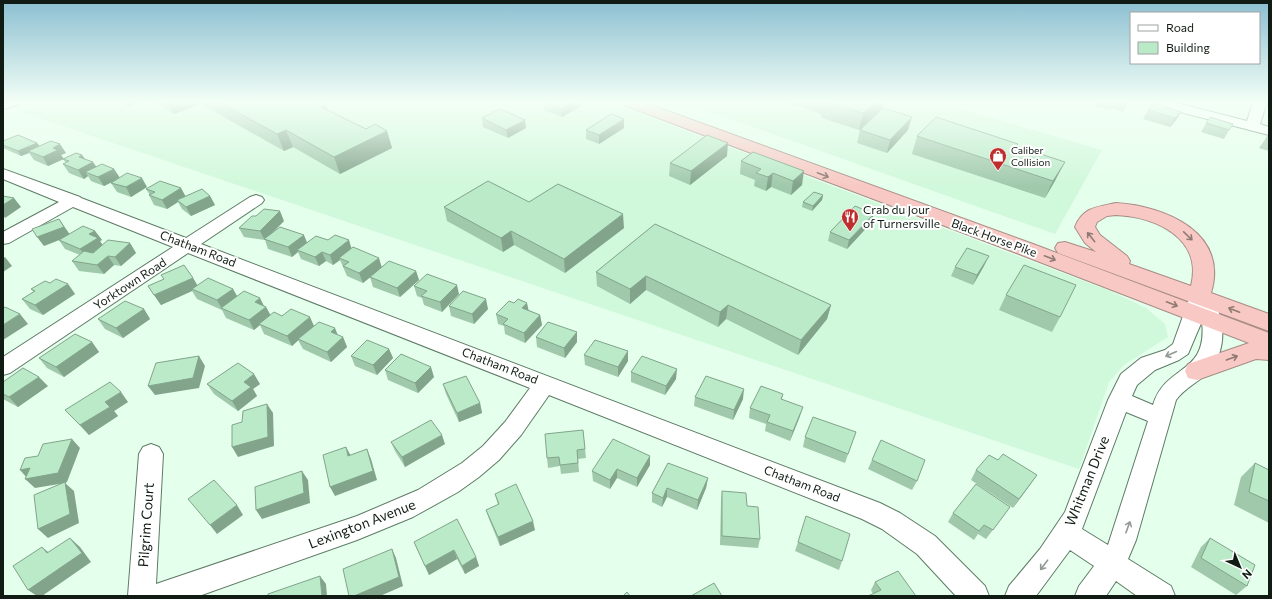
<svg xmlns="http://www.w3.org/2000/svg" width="1272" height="599" font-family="Commissioner,sans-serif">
  <rect width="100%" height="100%" fill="#e4ffeb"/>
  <path fill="#d0f8da" d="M49,102H610L1110,291L1146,308L1165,324L1168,337L1124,365L1109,382L1079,469L21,112Z
    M682,102H937L1102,150L1055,234Z"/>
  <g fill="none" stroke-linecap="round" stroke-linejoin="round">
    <g stroke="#5e7b66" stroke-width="2">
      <path id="minor" d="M3,102H20L18,105L3,109Z
        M1151,102H1173L1247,121L1253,102H1267L1260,124L1269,127V135L1153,105Z
        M3,169L80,197L81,198L186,238L250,197L256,195L262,197L264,200L262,203L201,244L880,503L900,513L935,536L985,586L989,596H956L917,554L882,529L862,519L549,395L521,435L499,460L479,477L458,492L413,517L357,540L199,596H128L139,454L143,447L151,444L159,447L163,454L156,584L357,516L418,490L462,463L483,446L505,422L530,388L188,253L10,373L3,375V357L173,247L73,207L9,243L3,244V232L59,202L3,179Z
        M1199,290L1206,291L1208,296V299L1213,300C1227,324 1226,356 1205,375C1195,384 1184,389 1176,400L1136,540L1128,559L1171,586L1175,596H1137L1116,581L1106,596H1075L1079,586L1094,566L1070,550L1036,596H1005L1009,586L1040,549L1065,512L1108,400L1121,374L1141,358L1165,350L1173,344L1192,291ZM1202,321C1208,376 1166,363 1153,405L1132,396L1137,385L1155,370L1179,360L1188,354ZM1126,412L1148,421L1108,545L1082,529Z"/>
    </g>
    <g stroke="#a78c86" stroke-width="2">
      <path id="highway" d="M621,102H643L1033,244L1269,333V360L1256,359L1197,380L1188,378L1185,371L1188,364L1249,343L1019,254L624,105Z
        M1116,203C1166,206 1229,233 1211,293L1269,314V331L1058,253L1055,248L1058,243L1065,242L1096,252L1085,243L1075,227C1083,207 1097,207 1116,203ZM1116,215C1156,217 1203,238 1191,286L1129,264L1130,261L1127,256L1100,235L1095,227L1097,222L1107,216Z"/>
    </g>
    <use href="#minor" fill="#fff" fill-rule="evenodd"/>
    <use href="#highway" fill="#f8c9c4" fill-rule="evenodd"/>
  </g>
  <path fill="#a0c9ab" d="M122,102H142L128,107Z
    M154,102H312L315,104L326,105L328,110L366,129L387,131L392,148L340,174L293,147L284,151L201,104L174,114Z
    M543,102H581V106L562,117L544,110Z
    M784,102H886L884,103L883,108L908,130L887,153L857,143L860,130L880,111L859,130L822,118L819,113Z
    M1097,102H1129L1123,112L1112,108L1111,110L1095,106Z
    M1148,110L1181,112L1176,120L1170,127L1143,119Z
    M1210,117L1229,130L1224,139L1201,132Z
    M482,118L526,128L508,138L483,127Z
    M624,128L599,144L586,139V130Z
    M1269,134V151L1259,148Z
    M917,136L1018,144L1017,147L1056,179L1045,198L912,154Z
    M3,141L37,143L40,146L66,153L61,155L64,159L82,155L85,159L96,166L114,169L120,178L147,187L131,197L117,192L111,183L112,182L104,186L91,181L88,176L84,179L69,173L63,164L66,163L63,159L48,166L34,160L29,153L21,156L3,148Z
    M753,152L802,185L791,195L771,187L766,191L754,186L755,180L740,174L741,161Z
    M727,156L690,185L669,176L670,163Z
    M146,189L185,196H210L215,205L191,216L182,209L178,202L167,209L154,205L149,195H150Z
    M823,195L822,200L812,211L802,207L803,202Z
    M529,202L624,228L565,273L514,245L503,252L447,221L444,207Z
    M284,221L272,233L307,243L352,248L382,267L416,271L419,280L400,297L373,287L370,277L363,283L347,276L340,260L333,265L326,261L319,266L301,259L298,252L292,257L268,249L265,240L244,237L239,228Z
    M871,223L847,249L828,241L830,232Z
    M655,224L831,305L827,319L798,355L726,319L718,327L646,290L630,304L597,286L596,272Z
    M95,231L102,240L100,241L102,245L130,243L136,253L121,266L114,265L104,274L79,271L72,261L80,255L65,249L59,240L44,246L69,234Z
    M984,266L973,285L951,276L955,267Z
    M161,275L193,278L197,285L233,289L237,296L266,307L270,315L282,316L314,326L343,337L347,347L331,362L303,349L298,340L292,346L264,334L260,325L254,330L226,318L222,310L197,299L192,291L161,305L148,286L164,279Z
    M50,283L68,284L75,294L43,315L30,309L22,299L34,292L31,289Z
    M414,286L459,294L442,312L424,305L422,298L417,296Z
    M1006,295L1060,317L1052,332L999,310Z
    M449,306L488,309L474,324L451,316Z
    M144,309L150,319L123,338L105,329L98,319Z
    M529,310L540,315L542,325L525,343L505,334L504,326L498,324L496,314Z
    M577,332V342L565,358L537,347L536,337Z
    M92,342L99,352L64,377L47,368L39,358Z
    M389,349L393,358L377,375L355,366L351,356Z
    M584,355L628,361L618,377L585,365Z
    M385,370L434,377L418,393L388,380Z
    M631,372L676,379L665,395L631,382Z
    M3,382L48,386L18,407L3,399Z
    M207,384H260L253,389L257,396L238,411L214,394Z
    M443,384L480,403L482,413L459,422L446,394Z
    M783,394L782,399L800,416L790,441L765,431L766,424L749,418L750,408Z
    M695,397L743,399L733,420L694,406Z
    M128,402L114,411L118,416L89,435L65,410Z
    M583,430L586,458L578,459L579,472L561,474L560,466L548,468L547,458Z
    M856,432L845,463L803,447L805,437Z
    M391,442L445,444L405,467L395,451Z
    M872,460L917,481L912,490L868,469Z
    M998,460L1037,475L1013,508L971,480L976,470Z
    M668,463L708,478L706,488L697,510L667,497L662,507L652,502V493Z
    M1255,463L1269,470V523L1234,505L1241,477Z
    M650,465L637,487L617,478L610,489L593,481L592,471Z
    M722,491L747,506L760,539L758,548L720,545L721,500Z
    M495,494L535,530L500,546L489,519L486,510L498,505Z
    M1010,507L986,539L978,534L974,540L948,522L953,513Z
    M1210,538L1247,586L1236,595L1191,567L1201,547Z
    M414,542L476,557L479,566L465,574L457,559L429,575Z
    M798,542L842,561L839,570L795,551Z
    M875,582L916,596L873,594L871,590Z"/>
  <path fill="#82a48b" d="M126,102H142L128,107Z
    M168,102H200L201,104L174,114Z
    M445,102H450L445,104Z
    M573,102H581V106L562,117L561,109Z
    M876,102H886L884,103L883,108L859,130L863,113Z
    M326,105L331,121L321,107Z
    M1181,112L1176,120L1170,127L1175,118Z
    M912,117L908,130L887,153L890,140Z
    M624,119V128L599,144V135Z
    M525,120L526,128L508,138L506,130Z
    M286,130L293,147L284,151L277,134Z
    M387,131L392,148L340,174L334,157Z
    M37,143L40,147L28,151L29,153L21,156L18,151Z
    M728,143L727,156L690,185L691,171Z
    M60,144L66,153L61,155L64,159L48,166L43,157L53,148Z
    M82,155L88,164L79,157Z
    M93,162L99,171L85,172L88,176L84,179L78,170Z
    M1065,162L1056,179L1045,198L1053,181Z
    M114,169L120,178L104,186L98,177Z
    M804,171L802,185L791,195L793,181Z
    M773,173L771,187L766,191L768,177Z
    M142,178L147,187L131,197L126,187Z
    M181,188L186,197L177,200L178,202L167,209L162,200Z
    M823,195L822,200L812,211L813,206Z
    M210,196L215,205L191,216L186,207Z
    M14,198L21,207L5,218L3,215V205Z
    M280,211L284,221L265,240L264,239L260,231Z
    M623,214L624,228L565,273L564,259Z
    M874,214L871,223L847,249L849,240Z
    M59,219L71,236L59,240L44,246L37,237Z
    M95,231L102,240L100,241L104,247L87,258L80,249L89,234Z
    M511,231L514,245L503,252L501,238Z
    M304,235L308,245L297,250L298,252L292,257L288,247Z
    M349,240L352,250L339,258L340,260L333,265L330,255Z
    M130,243L136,253L121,266L115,257Z
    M322,252L326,261L319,266L315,257Z
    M108,256L114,265L104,274L97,265Z
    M989,256L984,266L973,285L977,275Z
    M5,257L12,266L3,272V258Z
    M379,258L382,268L363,283L359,273Z
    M416,271L419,280L400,297L397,288Z
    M646,276V290L630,304V289Z
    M193,278L199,288L192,289V291L161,305L154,295Z
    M68,284L75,294L43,315L35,305Z
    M457,285L459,294L442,312L440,302Z
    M233,289L238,298L222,309L217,300Z
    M260,298L265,308L255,302Z
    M486,299L488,309L474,324L472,314Z
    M527,303L529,312L522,308Z
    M728,305L726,319L718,327L720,312Z
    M831,305L827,319L798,355L801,340Z
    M266,307L271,316L259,324L260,325L254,330L249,320Z
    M144,309L150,319L123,338L116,328Z
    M20,314L28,324L3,340V325Z
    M540,315L542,325L525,343L524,333Z
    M310,317L314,326L292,346L287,336Z
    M335,328L339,338L331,332Z
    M577,332V342L565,358L564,348Z
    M343,337L347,347L331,362L327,352Z
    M92,342L99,352L64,377L56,367Z
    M389,349L393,358L377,375L373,365Z
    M628,351V361L618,377V367Z
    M199,356L205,366L199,388L155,395L148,386Z
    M431,367L434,377L418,393L415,383Z
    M677,369L676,379L665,395L666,386Z
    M254,374L260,384L253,389L257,396L238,411L232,401L244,382Z
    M39,377L48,386L18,407L9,397Z
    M744,389L743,399L733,420L734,410Z
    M121,392L128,402L114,411L118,416L89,435L80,425L105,402Z
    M480,403L482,413L459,422L457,413Z
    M267,404L273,413L274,446L238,457L232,447Z
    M803,407L800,416L790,441L793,431Z
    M442,435L445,444L405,467L402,457Z
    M72,439L80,448L67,482L65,483L74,491L79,523L48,538L38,529L65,483L35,488L25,479H28L20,470Z
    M346,447L351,456H348Z
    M367,449L371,459L377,480L335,496L330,487Z
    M650,456V465L637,487V478Z
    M617,469V478L610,489V480Z
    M302,471L308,480L310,503L262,519L256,510Z
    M1037,475L1030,485L1013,508L1019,499Z
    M708,478L706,488L697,510L698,500Z
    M667,488V497L662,507L663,498Z
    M237,505L243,515L217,534L210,525Z
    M533,521L535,530L500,546L498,537Z
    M70,538L80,547L91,562L42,596H37L28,590Z
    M42,547L53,556L47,553Z
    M392,549L396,558L403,586L380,596H354Z
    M454,550L457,559L429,575L425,566Z
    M476,557L479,566L465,574L462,566Z
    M320,576L326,584L327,596H322Z"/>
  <path fill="#baeac7" stroke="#82a48b" d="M219,102H312L315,104L320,102L326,105L321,107L366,129L375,124L387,131L334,157L286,130L277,134Z
    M544,102H573L561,109Z
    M827,102H876L863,113Z
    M1154,103L1181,112L1175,118L1148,110Z
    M883,108L912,117L890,140L860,130Z
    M500,109L525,120L506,130L482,118Z
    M611,114L624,119L599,135L586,130Z
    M936,117L1018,144L1016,146L1065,162L1053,181L917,136Z
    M1210,117L1233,124L1229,130L1206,123Z
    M1269,134V140L1266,139Z
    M18,135L37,143L18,151L3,145V141Z
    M707,135L728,143L691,171L670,163Z
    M51,141L60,144L53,148L58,150L43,157L28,151Z
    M753,152L804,171L793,181L773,173L768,177L756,173L761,169L741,161Z
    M76,153L82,155L79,157L93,162L78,170L63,164L69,161L63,159Z
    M102,164L114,169L98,177L85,172Z
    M127,173L142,178L126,187L111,183Z
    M160,181L181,188L162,200L149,195L155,192L146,189Z
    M488,181L529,202L558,184L623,214L564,259L511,231L501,238L444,207Z
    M202,189L210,196L186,207L177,200Z
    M814,192L823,195L813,206L803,202Z
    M3,196L14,198L3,205Z
    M855,206L874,214L849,240L830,232Z
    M264,209L280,211L260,231L239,228L252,216H256Z
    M59,219L64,227L37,237L32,229Z
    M655,224L831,305L801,340L728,305L720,312L646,276L630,289L596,272Z
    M83,226L95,231L89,234L98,238L80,249L59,240Z
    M280,227L304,235L288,247L264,239Z
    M335,235L349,240L330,255L322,252L315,257L297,250L316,236L328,240Z
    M108,240L130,243L115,257L108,256L97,265L72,261L84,251L93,253Z
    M353,247L379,258L359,273L343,266L349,262L339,258Z
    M967,248L989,256L977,275L955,267Z
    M389,261L416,271L397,288L370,277Z
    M184,265L193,278L154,295L148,286L164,279L161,275Z
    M1024,265L1076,285L1060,317L1006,295Z
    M427,274L457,285L440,302L421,296L427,291L414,286Z
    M208,278L233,289L217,300L192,289Z
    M56,279L68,284L35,305L22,299L35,291L31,289L45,281L50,283Z
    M244,291L260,298L255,302L266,307L249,320L221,308Z
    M463,291L486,299L472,314L449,306Z
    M518,299L527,303L522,308L540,315L524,333L503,324L508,319L496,314L509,301L514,303Z
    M125,301L144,309L116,328L98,319Z
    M5,307L20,314L3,325V308Z
    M291,309L310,317L287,336L259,324L274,312L282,316Z
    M319,322L335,328L331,332L343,337L327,352L298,339Z
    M548,322L577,332L564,348L536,337Z
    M75,334L92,342L56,367L39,358Z
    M367,340L389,349L373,365L351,356Z
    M595,340L628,351L618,367L584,355Z
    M401,354L431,367L415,383L385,370Z
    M199,356L193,378L148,386L156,363Z
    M642,356L677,369L666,386L631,372Z
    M238,363L254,374L244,382L251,387L232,401L207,384Z
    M23,368L39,377L9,397L3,394V382Z
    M466,376L480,403L457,413L443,384Z
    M706,376L744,389L734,410L695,397Z
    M110,382L121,392L105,402L110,407L80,425L65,410Z
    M761,386L783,394L781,399L803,407L793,431L767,422L770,415L750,408Z
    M267,404L268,437L232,447V425L242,422L243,411Z
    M813,417L856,432L848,454L805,437Z
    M431,420L442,435L402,457L391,442Z
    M583,430L585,449L577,450L578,463L560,465L559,457L547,458L545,434Z
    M72,439L58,473L25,479L30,468L20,470L25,458L38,456L43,444Z
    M613,439L650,456L637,478L617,469L610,480L592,471Z
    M881,440L925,460L917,481L872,460Z
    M346,447L348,456L367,449L373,471L330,487L323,455Z
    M1003,454L1037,475L1019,499L976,470L989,455L998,460Z
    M668,463L708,478L698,500L667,488L663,498L652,493Z
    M1255,463L1269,470V501L1249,492Z
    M302,471L304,493L256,510L255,487Z
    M214,480L237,505L210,525L188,499Z
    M65,482L70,514L38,529L34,495Z
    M516,484L533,521L498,537L486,510L499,504L495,494Z
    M976,484L1010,507L993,530L984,525L979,531L953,513Z
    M722,491L746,493L747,506L758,507L760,539L722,536Z
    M806,516L850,534L842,561L798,542Z
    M457,519L476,557L462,566L454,550L425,566L414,542Z
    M70,538L82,553L28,590L13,566L42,547L47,553Z
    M1210,538L1255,565L1247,586L1201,558Z
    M392,549L399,577L354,596H349L343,569Z
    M898,571L916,596H868L881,590L875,582Z
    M320,576L322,596H268V594Z
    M714,583L722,596H691Z
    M627,592L630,596H623Z"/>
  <defs><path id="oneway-shaft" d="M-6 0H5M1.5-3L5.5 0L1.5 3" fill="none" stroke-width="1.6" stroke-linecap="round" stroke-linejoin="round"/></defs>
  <g stroke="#907b74">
    <use href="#oneway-shaft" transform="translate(823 175) rotate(21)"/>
    <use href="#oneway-shaft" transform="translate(1188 236) rotate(44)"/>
    <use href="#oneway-shaft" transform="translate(1091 237) rotate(-128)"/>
    <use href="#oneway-shaft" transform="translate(1050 258) rotate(21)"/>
    <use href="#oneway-shaft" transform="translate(1172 304) rotate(21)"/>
    <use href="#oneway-shaft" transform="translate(1234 310) rotate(-159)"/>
    <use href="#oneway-shaft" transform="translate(1232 358) rotate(-20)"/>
  </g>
  <g stroke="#939995">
    <use href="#oneway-shaft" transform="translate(1171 354) rotate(156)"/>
    <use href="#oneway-shaft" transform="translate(1128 527) rotate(-70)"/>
    <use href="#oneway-shaft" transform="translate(1044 565) rotate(127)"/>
  </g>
  <linearGradient id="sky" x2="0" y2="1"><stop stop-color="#8bbfd1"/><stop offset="0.55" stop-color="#f3fff6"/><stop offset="1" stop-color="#f3fff6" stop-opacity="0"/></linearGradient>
  <rect width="1272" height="186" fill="url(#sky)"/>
  <defs>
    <g id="shop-pin" transform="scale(0.9)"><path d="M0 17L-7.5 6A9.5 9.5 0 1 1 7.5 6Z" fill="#bd2e2d" stroke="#fff"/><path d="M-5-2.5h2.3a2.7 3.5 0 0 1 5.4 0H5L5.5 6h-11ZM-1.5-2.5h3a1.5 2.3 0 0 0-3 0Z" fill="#fff"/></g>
    <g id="restaurant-pin" transform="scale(0.9)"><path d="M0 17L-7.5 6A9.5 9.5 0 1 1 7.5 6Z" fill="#bd2e2d" stroke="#fff"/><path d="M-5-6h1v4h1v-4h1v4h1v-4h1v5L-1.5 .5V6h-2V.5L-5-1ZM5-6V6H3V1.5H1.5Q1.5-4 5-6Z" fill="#fff"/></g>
  </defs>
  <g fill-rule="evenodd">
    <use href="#shop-pin" x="998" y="156"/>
    <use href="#restaurant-pin" x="850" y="217"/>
  </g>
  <g text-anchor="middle" stroke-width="4" stroke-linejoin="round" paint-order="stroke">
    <g font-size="10" fill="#101c13" stroke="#fff" text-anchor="start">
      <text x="1011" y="154">Caliber<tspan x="1011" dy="12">Collision</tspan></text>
    </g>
    <g font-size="12" fill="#101c13" stroke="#fff" text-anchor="start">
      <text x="863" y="214">Crab du Jour<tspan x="863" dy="14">of Turnersville</tspan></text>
    </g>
    <g font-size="12" fill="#101c13" stroke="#fff">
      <text transform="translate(994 238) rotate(20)" y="4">Black Horse Pike</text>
      <text transform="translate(198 249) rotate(21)" y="4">Chatham Road</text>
      <text transform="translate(130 284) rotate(-33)" y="4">Yorktown Road</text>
      <text transform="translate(500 366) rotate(21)" y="4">Chatham Road</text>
      <text transform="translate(802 484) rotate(21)" y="4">Chatham Road</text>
    </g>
    <g font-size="14" fill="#101c13" stroke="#fff">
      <text transform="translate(1087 481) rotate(-68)" y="5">Whitman Drive</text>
      <text transform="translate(362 524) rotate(-21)" y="5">Lexington Avenue</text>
      <text transform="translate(146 525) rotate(-86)" y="5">Pilgrim Court</text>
    </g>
  </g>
  <rect width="1272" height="599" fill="none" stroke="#101c13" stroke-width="8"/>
  <rect x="1130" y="12" width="130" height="52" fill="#ffffff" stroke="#9fa4a1"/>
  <rect x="1138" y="25" width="20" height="6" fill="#ffffff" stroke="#9fa4a1"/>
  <text x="1166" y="32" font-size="12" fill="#101c13">Road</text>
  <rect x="1138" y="42" width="20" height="12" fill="#baeac7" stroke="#9fa4a1"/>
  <text x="1166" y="52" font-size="12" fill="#101c13">Building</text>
  <g transform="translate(1240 567) rotate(136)" stroke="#ffffff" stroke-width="3" paint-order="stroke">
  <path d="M0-3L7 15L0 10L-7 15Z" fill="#101c13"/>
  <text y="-6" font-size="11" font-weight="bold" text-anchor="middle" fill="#101c13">N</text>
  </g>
</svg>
